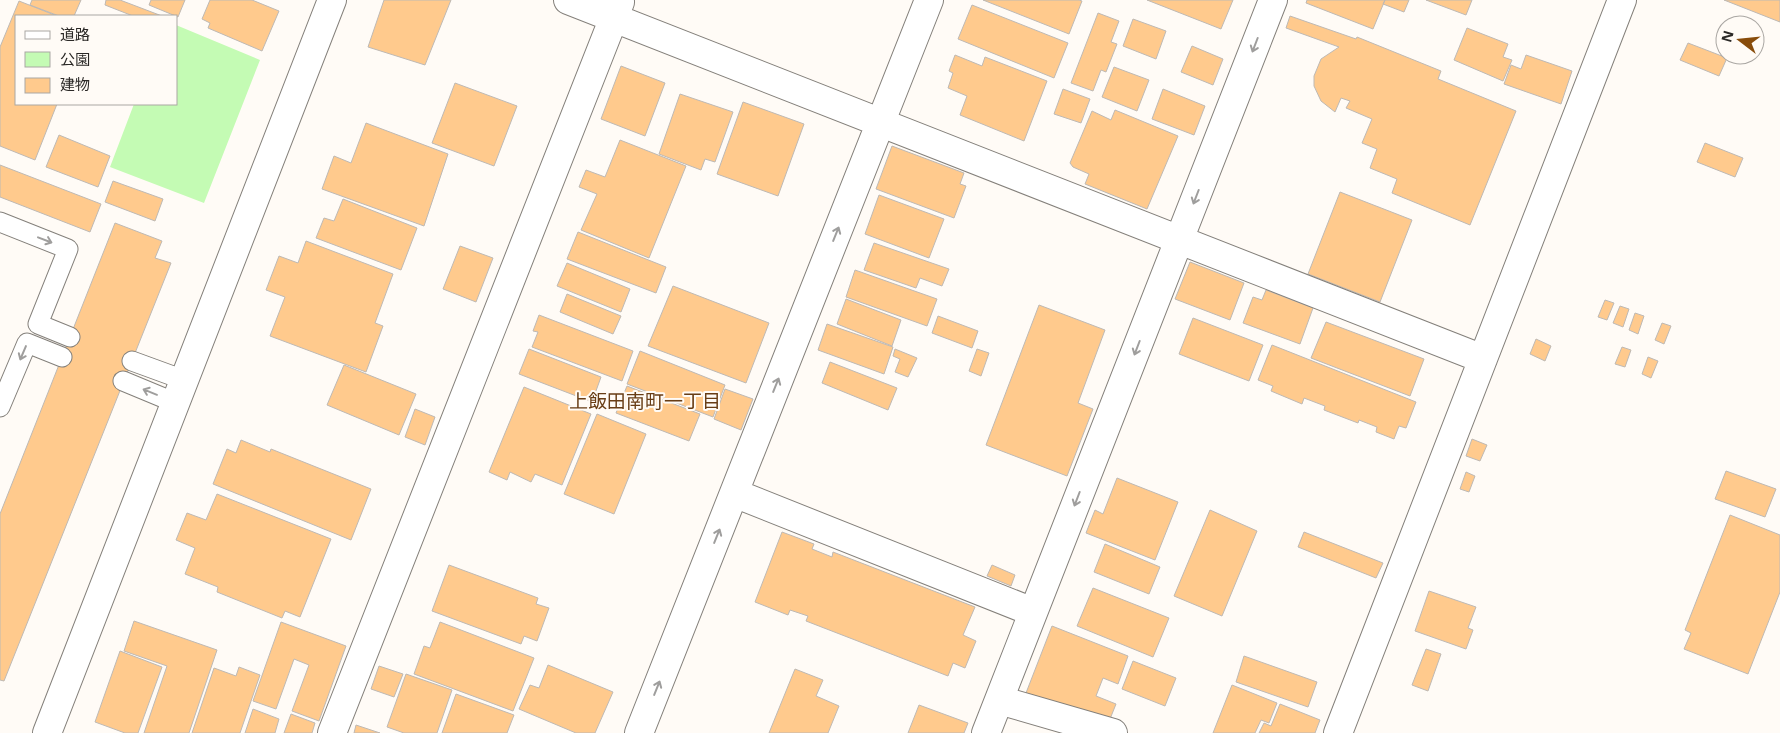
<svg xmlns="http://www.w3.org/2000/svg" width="1780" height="733" font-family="'Open Sans','Noto Sans JP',sans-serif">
  <rect width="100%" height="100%" fill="#fffbf6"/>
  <path fill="#c4fbb4" d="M176,25L260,60L204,203L110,167L134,104H176Z"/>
  <path fill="#ffca8d" stroke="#beb9b4" d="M32,0H81L74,16H59L30,5Z
    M106,0H120L162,16H133L105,5Z
    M151,0H185L178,17L149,5Z
    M210,0H252L279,11L262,51L208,28L210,23L202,19Z
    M384,0H451L425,65L368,47Z
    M983,0H1079L1082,1L1069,34Z
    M1147,0H1233L1221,29Z
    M1307,0H1385L1373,29L1306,3Z
    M1385,0H1409L1404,12L1383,4Z
    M1426,0H1472L1466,15Z
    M1724,0H1780V22Z
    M19,1L57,16H16V104H57L35,160L0,146V47Z
    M972,5L1068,43L1054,78L958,39Z
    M1098,13L1119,21L1111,42L1117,44L1106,72L1101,70L1093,91L1071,83Z
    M1290,16L1356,39L1357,37L1441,71L1438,79L1516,111L1470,225L1392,193L1397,179L1370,168L1377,149L1362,143L1372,119L1346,108L1350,101L1341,98L1335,112L1321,101L1314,86V76L1321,59L1339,47L1286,28Z
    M1133,19L1166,31L1156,59L1123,46Z
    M1467,28L1508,44L1503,57L1512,60L1503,81L1454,60Z
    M1688,43L1727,58L1719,76L1680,60Z
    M1192,46L1223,59L1213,85L1181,72Z
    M955,55L982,66L985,57L1047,81L1024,141L960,115L967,96L948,88L953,73L949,71Z
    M1526,55L1572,71L1561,104L1504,84L1511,65L1521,69Z
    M621,66L665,83L645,136L601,119Z
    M1114,67L1149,80L1137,111L1102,97Z
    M455,83L517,106L494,166L432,143Z
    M1063,89L1090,99L1081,123L1054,114Z
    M1163,89L1205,106L1194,135L1152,119Z
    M680,94L733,112L715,162L705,159L701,170L659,154Z
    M743,102L804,124L778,196L717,174Z
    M1115,110L1178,136L1147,209L1085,184L1089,174L1073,167L1070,163L1092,111L1111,120Z
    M366,123L448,154L424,226L322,189L334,156L351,163Z
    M59,135L110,156L98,187L46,167Z
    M620,140L686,166L649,258L581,230L597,194L579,187L586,170L605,177Z
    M1705,143L1743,158L1735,177L1697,162Z
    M892,146L964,173L960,184L966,186L954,218L876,189Z
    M0,165L101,204L90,232L0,197Z
    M113,181L163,199L155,221L105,202Z
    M1340,192L1412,220L1380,302L1308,274Z
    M879,195L944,219L929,258L865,234Z
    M343,199L417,228L401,270L316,238L324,218L334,221Z
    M115,223L162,241L155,258L171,263L4,681L0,680V514Z
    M578,232L666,267L656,293L567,259Z
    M306,241L393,274L375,323L383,326L366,372L270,336L285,297L266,290L279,256L298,263Z
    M874,243L949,269L942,286L920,278L916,288L864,270Z
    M460,246L493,258L476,302L443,289Z
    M1190,262L1244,283L1230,320L1175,299Z
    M567,263L630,289L621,312L557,286Z
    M855,270L937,299L927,326L846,297Z
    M673,286L769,323L746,383L648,346Z
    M1266,290L1313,308L1300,344L1243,323L1253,297L1262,300Z
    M567,294L621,316L613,334L560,312Z
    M846,299L901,320L892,346L837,324Z
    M1605,300L1614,303L1607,320L1598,317Z
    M1039,305L1105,330L1078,403L1093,409L1067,476L986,445Z
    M1620,306L1629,309L1623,327L1613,323Z
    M1635,313L1644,316L1638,334L1629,330Z
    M539,315L633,351L622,381L532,347L538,332L533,331Z
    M938,316L978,331L972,348L932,333Z
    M1193,318L1263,345L1249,381L1179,354Z
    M1326,322L1424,359L1410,396L1311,358Z
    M1662,323L1671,326L1664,344L1655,340Z
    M827,324L893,347L884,374L818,350Z
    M1536,339L1551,346L1545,361L1530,354Z
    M1272,345L1416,402L1406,428L1399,426L1394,439L1376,432L1377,427L1359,420L1358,423L1324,410L1325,406L1304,398L1302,404L1271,391L1273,386L1258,380Z
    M1622,347L1631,350L1625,367L1615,364Z
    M529,349L601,377L592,402L519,374Z
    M895,349L917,358L908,377L895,372L900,359L893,356Z
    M977,349L989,353L981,376L969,371Z
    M640,351L725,385L713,417L627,384Z
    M1648,357L1658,361L1651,378L1642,374Z
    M830,362L897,388L888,410L822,383Z
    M344,365L416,394L399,435L327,405Z
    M627,386L700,414L689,441L616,413Z
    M524,387L591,414L562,485L535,474L531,482L510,472L507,480L489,472Z
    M725,389L753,399L741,430L714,419Z
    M415,409L435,417L425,445L405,437Z
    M597,414L646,434L614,514L564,494Z
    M1472,439L1487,445L1480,461L1466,456Z
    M241,440L270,452L271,449L371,489L351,540L213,484L227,449L236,453Z
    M1726,471L1776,489L1765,517L1715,499Z
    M1466,472L1475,476L1469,492L1460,489Z
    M1117,478L1178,502L1155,560L1086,533L1095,510L1103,514Z
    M217,494L331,539L300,617L285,611L282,618L217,592L218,587L185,574L195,548L176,540L187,513L206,520Z
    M1210,510L1257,531L1222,616L1174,596Z
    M1730,515L1780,535V592L1748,674L1684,649L1691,633L1685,630Z
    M782,532L814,544L812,549L832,557L833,552L975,607L963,635L976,641L965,668L953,663L948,676L806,621L808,616L790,610L788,615L755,602Z
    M1304,532L1383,563L1376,578L1298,547Z
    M1105,544L1160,567L1149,594L1094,572Z
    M449,565L538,598L536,604L549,608L537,641L524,636L521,644L432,611Z
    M992,565L1015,575L1011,586L987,576Z
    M1093,588L1169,618L1153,657L1077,626Z
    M1429,591L1476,607L1468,628L1473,630L1466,649L1415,631Z
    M134,621L217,650L189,733H144L167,666L124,651Z
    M281,622L346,646L319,721L292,711L309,665L294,659L276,709L253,701Z
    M440,622L534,658L513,711L414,674L424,646L430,648Z
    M1052,626L1128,656L1118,684L1103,678L1096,696L1116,704L1110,719L1026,693Z
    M1426,649L1441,654L1428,691L1412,685Z
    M120,651L162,667L138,733H125L95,722Z
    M1244,656L1317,682L1308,707L1236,682Z
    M1133,661L1176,678L1165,706L1122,689Z
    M548,665L613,692L595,733H576L519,709L530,685L539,688Z
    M379,666L403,674L394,697L371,689Z
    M239,667L260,675L240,733H192L214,668L236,676Z
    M795,669L823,680L816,696L839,706L828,733H769Z
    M406,674L452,690L437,733H404L387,727Z
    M1232,685L1277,703L1269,723L1261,720L1255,733H1213Z
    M456,694L514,715L507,733H442Z
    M1280,704L1320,720L1315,733H1259L1264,723L1271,726Z
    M919,705L968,723L964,733H908Z
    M253,709L279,719L275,733H245Z
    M291,714L315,723L312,733H284Z
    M356,725L380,733H354Z"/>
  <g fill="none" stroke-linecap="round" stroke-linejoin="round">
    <g stroke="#84807b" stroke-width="21">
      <path id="service" d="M0,222L68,249L38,324L70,337
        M132,361L184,380
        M123,381L176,403
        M0,407L27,343L62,357"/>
    </g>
    <g stroke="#84807b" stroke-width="30">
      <path id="minor" d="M568,0L1483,359
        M734,493L1033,612
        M999,700L1113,733
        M332,733L620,2
        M639,733L929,0
        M986,733L1273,0
        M1338,733L1622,0"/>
    </g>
    <g stroke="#84807b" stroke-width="30">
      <path id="tertiary" d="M47,733L332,0"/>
    </g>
    <use href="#service" stroke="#fff" stroke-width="19"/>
    <use href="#minor" stroke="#fff" stroke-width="28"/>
    <use href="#tertiary" stroke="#fff" stroke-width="28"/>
  </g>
  <defs><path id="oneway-shaft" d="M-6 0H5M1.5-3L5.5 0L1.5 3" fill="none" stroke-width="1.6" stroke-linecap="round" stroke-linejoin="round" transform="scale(1.25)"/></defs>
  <g stroke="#9f9e9d">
    <use href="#oneway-shaft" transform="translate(1255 45) rotate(111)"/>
    <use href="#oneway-shaft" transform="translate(1196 197) rotate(111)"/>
    <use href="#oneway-shaft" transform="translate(836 234) rotate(-68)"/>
    <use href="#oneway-shaft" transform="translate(45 240) rotate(21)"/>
    <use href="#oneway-shaft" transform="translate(1137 348) rotate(111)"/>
    <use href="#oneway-shaft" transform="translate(23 353) rotate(113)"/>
    <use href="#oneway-shaft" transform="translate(776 385) rotate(-68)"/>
    <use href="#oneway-shaft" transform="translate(150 392) rotate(-158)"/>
    <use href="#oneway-shaft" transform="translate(1077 499) rotate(111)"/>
    <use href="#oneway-shaft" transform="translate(717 536) rotate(-68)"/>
    <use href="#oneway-shaft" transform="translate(657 688) rotate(-68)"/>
  </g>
  <g text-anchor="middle" stroke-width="4" stroke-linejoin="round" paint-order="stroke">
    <g font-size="19" fill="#683d15" stroke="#fffbf6">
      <text x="645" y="408">上飯田南町一丁目</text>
    </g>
  </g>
  <rect x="15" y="15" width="162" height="90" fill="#fffbf6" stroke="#aaa7a3"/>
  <rect x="25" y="31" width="25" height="8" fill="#ffffff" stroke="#aaa7a3"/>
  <text x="60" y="40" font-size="15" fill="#2a2826">道路</text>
  <rect x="25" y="52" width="25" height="15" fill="#c4fbb4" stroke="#aaa7a3"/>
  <text x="60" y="65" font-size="15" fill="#2a2826">公園</text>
  <rect x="25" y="78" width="25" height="15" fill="#ffca8d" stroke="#aaa7a3"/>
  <text x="60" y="90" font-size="15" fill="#2a2826">建物</text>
  <g transform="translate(1740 40) rotate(286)"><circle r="24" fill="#fffbf6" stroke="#aaa7a3"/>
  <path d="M0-4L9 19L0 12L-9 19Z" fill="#884c0a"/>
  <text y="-8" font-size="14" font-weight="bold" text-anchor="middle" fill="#2a2826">N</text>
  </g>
</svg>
